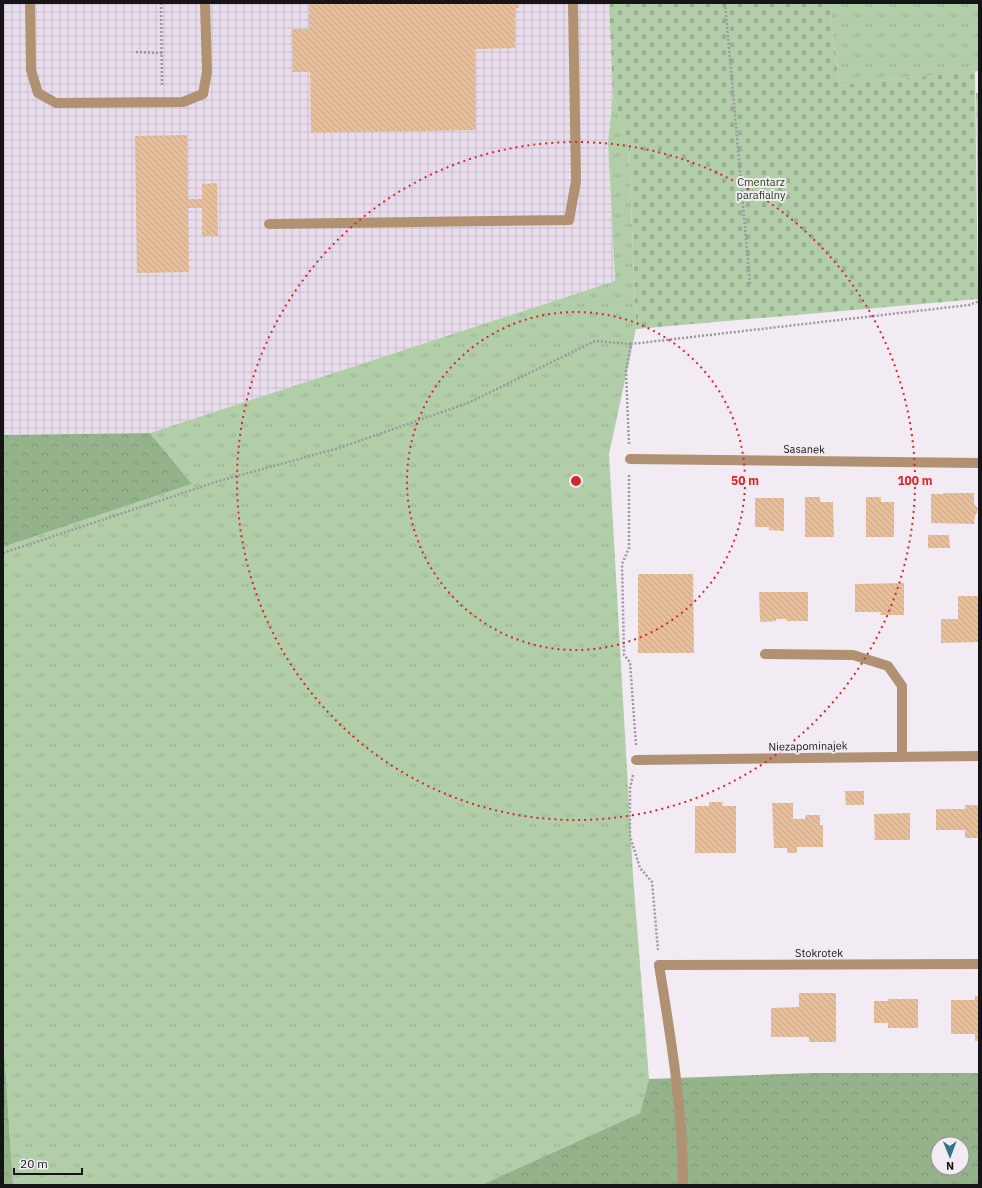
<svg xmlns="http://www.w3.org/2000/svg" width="982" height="1188" font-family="'IBM Plex Sans',sans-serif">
  <defs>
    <pattern id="industrial-grid" width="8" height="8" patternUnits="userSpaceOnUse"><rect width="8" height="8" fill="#e9dded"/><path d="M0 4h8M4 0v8" fill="none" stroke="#c7bdca"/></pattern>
    <pattern id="grass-tufts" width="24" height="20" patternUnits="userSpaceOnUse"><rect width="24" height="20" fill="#b2cea9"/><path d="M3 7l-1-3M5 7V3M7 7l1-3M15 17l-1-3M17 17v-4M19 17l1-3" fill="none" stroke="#98b091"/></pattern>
    <pattern id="forest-crowns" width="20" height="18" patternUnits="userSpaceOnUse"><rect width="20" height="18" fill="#94b38a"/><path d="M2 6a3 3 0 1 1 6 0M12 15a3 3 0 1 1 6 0" fill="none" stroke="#7f9976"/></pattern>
    <pattern id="cemetery-stones" width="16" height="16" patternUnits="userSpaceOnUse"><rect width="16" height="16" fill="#b2cea9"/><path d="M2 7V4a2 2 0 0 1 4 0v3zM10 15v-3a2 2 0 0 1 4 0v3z" fill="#98b091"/></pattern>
    <pattern id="building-back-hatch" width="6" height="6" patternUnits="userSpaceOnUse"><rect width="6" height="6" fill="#e9bf9b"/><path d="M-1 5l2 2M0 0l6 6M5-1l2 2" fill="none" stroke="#c7a385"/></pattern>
  </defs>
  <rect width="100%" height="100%" fill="#f2ebf4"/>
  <path fill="url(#industrial-grid)" d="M4,3H609L613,94L608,142L615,281L150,433L3,435Z"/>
  <path fill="url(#grass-tufts)" d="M829,3H979V71L839,85Z
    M976,93H979V279Z
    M613,94L629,149L636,329L609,454L633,875L649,1079L640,1113L481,1185H13L3,1033V547L192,484L150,433L615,281L608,142Z"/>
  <path fill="url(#forest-crowns)" fill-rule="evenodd" d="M150,433L192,484L3,547V435Z
    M3,1033L13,1185H3Z
    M813,1073H979V1185H481L640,1113L649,1079ZM938,1144H962V1168H938Z"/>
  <path fill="url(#cemetery-stones)" d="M609,3H829L839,85L975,71L978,299L636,329L629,149L613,94Z"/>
  <path fill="url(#building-back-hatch)" d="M309,3H519V8H515V48L475,49L476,130L311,133L310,72H293L292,29H309Z
    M187,135L188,199H202V184L217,183L218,236H202V208H188L189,272L137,273L135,136Z
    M943,493H974V504L978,508L977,513L975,516L974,524L931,523V494H944Z
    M805,497H820V502H833L834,537H805Z
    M866,497H881V502H894V537H866Z
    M755,498H784V531L769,530V527H755Z
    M928,535H949L950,548H928Z
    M638,574H693L694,653H638Z
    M904,583V615H880L881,612H855V584Z
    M759,592H808V621H787V619H776V621L760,622Z
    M958,596H979V642L941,643V619H958Z
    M845,791H864V805H846Z
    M709,802H723L722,806H736V853H695V806H709Z
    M772,803H793V819H805L806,815H820V825H823V847H797V853H787V848H774Z
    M965,805H979V838H965V830H936V809H965Z
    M910,813V840H875L874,814Z
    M799,993H836V1042H809V1037H771V1008L799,1007Z
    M975,996H979V1041H975V1034H951V1000H975Z
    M888,999H918V1028H888V1023H874V1001H888Z"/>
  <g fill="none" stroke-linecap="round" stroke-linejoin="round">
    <path stroke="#9c979e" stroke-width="2.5" stroke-dasharray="2 2" stroke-linecap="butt" d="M161,3L162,87
      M725,3L750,284
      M136,52L162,53
      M629,444L626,372L631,344L969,305L979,301
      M629,475V548L622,564L624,655L630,662L636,745
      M3,553L219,481L339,448L468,403L595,341L631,344
      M633,775L630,788V836L640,868L652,882L658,950"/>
    <path stroke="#b09172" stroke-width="10" d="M30,3L31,70L38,93L56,103L183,102L203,94L207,72L205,3
      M269,224L569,220L576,181L573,3
      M765,654L853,655L888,666L902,686V757
      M659,965C671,1038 683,1111 683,1185"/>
    <path stroke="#b09172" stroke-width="10" d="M630,459L979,463
      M636,760L979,756
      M659,965L979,964"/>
  </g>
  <g fill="none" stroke="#d62828" stroke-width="2" stroke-dasharray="2 4">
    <circle cx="576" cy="481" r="169"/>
    <circle cx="576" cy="481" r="339"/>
  </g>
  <g text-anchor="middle" stroke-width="4" stroke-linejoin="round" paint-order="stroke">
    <g font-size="11" fill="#1d4509" stroke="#f2ebf4">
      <text x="761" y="186">Cmentarz<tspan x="761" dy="13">parafialny</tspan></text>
    </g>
    <g font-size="11" fill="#171418" stroke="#f2ebf4">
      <text transform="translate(804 449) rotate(1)" y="4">Sasanek</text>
      <text transform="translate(808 746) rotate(-1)" y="4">Niezapominajek</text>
      <text x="819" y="957">Stokrotek</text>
    </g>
  </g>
  <circle cx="576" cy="481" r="6" fill="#d62828" stroke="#f2ebf4" stroke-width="2"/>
  <g font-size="12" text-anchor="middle" font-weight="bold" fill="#d62828" stroke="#f2ebf4" stroke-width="4" stroke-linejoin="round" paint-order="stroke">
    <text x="745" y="485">50 m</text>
    <text x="915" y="485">100 m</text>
  </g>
  <rect width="982" height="1188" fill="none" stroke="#171418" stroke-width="8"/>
  <g transform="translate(950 1156) rotate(179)"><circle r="19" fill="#f2ebf4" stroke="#9a959c"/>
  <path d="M0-3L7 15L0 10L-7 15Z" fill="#327486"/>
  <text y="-6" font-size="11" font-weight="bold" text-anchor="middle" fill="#171418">N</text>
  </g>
  <path d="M14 1168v6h68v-6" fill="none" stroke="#171418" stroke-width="2"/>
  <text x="20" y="1168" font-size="12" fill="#171418" stroke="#f2ebf4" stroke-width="3" paint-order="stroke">20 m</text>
</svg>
